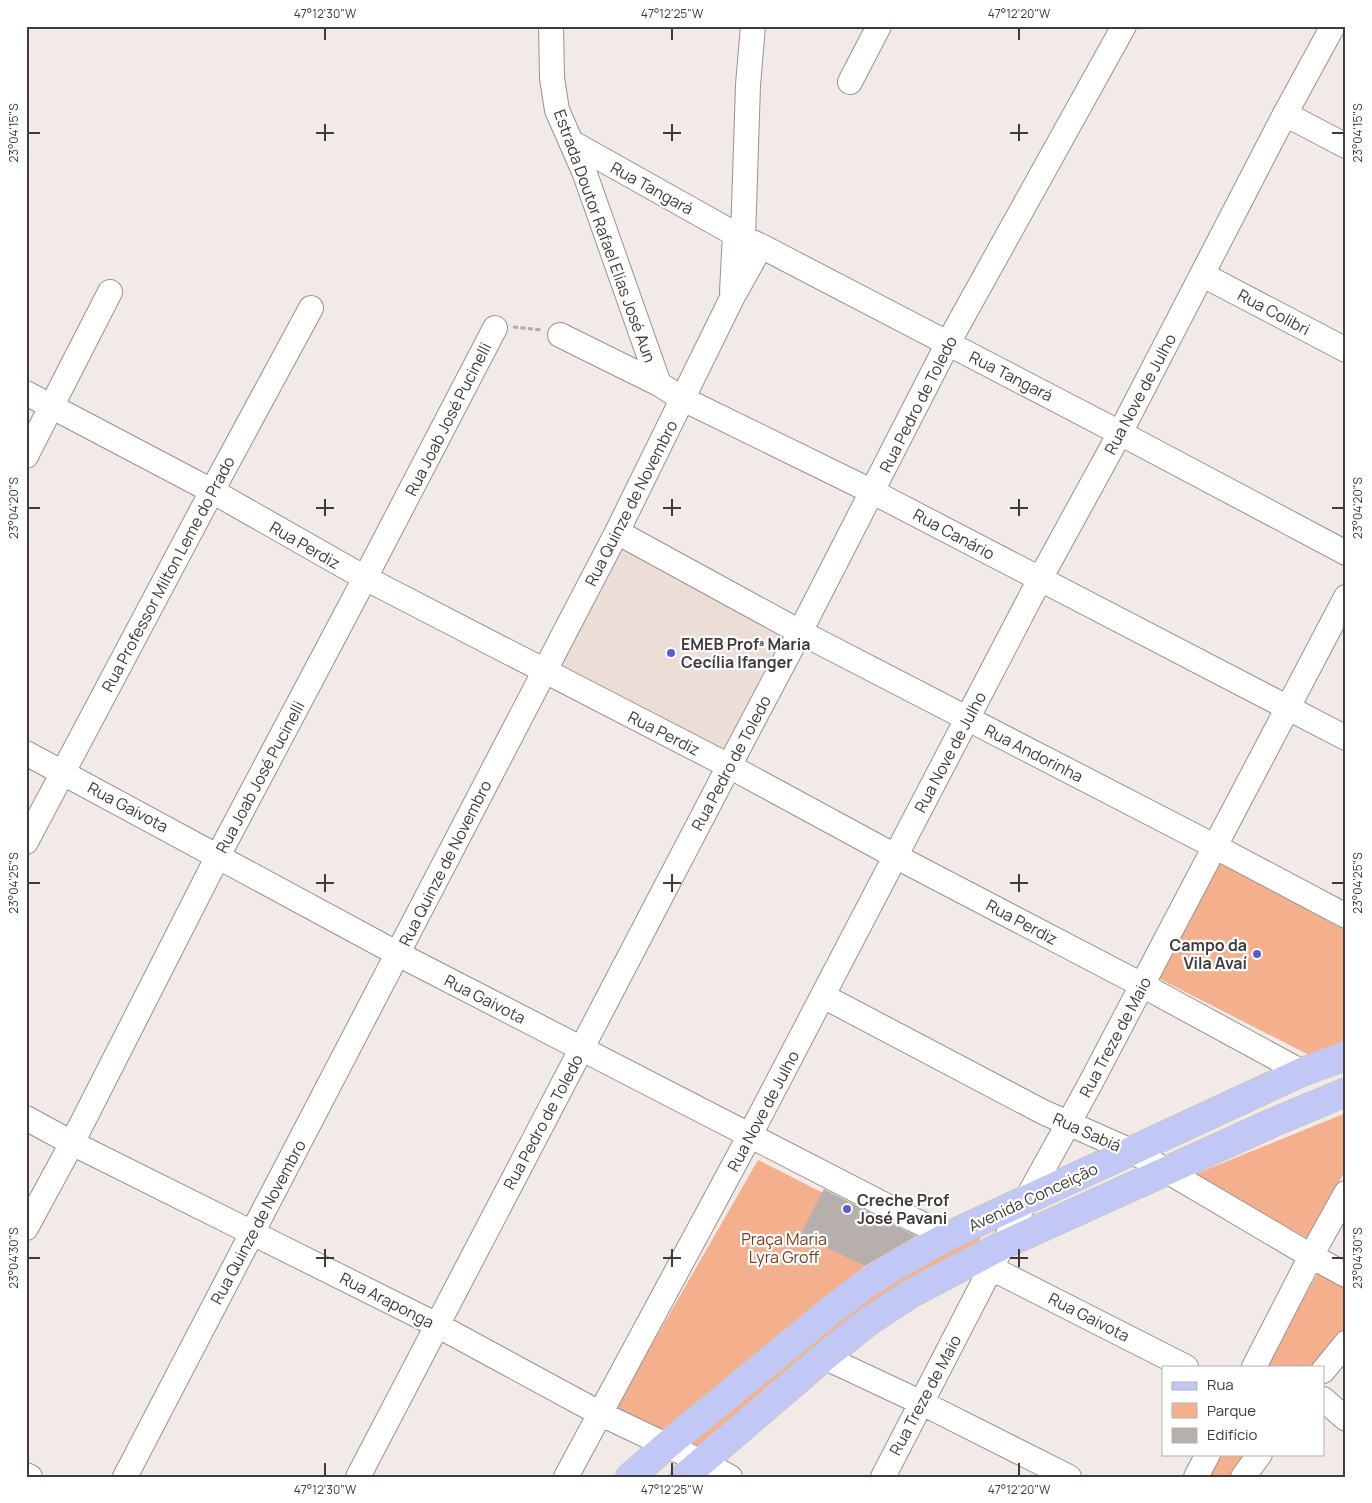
<svg xmlns="http://www.w3.org/2000/svg" width="1372" height="1503" font-family="Manrope,sans-serif">
  <rect width="100%" height="100%" fill="#f1eae6"/>
  <path fill="#ecddd6" d="M623,544L789,636L722,751L552,670Z"/>
  <path fill="#f4b08d" d="M1220,863L1346,931V1043L1309,1055L1156,977Z
    M1346,1113V1169L1309,1239L1193,1175Z
    M758,1160L900,1232L838,1291L660,1435L616,1407Z
    M986,1227L973,1253L705,1450L685,1442L857,1297Z
    M1319,1271L1346,1287V1327L1315,1367H1264Z
    M1215,1454H1253L1237,1477H1203Z"/>
  <path fill="#b7afac" d="M824,1189L906,1231L916,1236L865,1266L800,1235Z"/>
  <g fill="none" stroke-linecap="round" stroke-linejoin="round">
    <g stroke="#99928e" stroke-width="26">
      <path id="minor" d="M551,26L552,78L557,110L585,174L659,384
        M850,82L879,26
        M1285,114L1346,146
        M571,142L735,234L761,246L1120,433L1346,553
        M743,238L748,85L753,26
        M1203,275L1346,350
        M732,292L735,234
        M560,335L659,384L683,399L873,492L1346,738
        M26,393L212,491L365,578L729,766L895,856L1142,985L1302,1072
        M26,456L110,292
        M617,532L800,632L1214,846L1346,916
        M26,753L398,954L912,1219L948,1236
        M26,842L212,491L311,308
        M823,996L1043,1112L1131,1151L1150,1161L1311,1256L1346,1275
        M26,1118L72,1143L437,1325L601,1414L702,1462L730,1477
        M26,1228L72,1143L218,856L365,578L495,328
        M991,1268L1186,1367
        M824,1357L922,1403L1069,1477
        M1254,1367L1311,1256L1346,1193
        M1323,1371L1346,1343
        M1323,1399L1346,1419
        M26,1475L30,1477
        M125,1477L617,532L732,298L761,246
        M358,1477L729,766L800,632L948,343L1124,26
        M566,1477L750,1135L1040,579L1120,433L1285,114L1333,26
        M883,1477L1026,1200L1089,1086L1346,597
        M1196,1477L1208,1454
        M1243,1477L1260,1454"/>
    </g>
    <g stroke="#c9c8c8" stroke-width="30">
      <path id="major" d="M630,1477L666,1446L830,1311L867,1283L901,1262L948,1236L1302,1072L1346,1056
        M684,1477L824,1357L869,1321L910,1294L1003,1245L1272,1123L1346,1092"/>
    </g>
    <path stroke="#b0aba8" stroke-width="3" stroke-dasharray="5 2.5" stroke-linecap="butt" d="M513,327L542,330"/>
    <use href="#minor" stroke="#fff" stroke-width="24"/>
    <use href="#major" stroke="#c1c8f6" stroke-width="28"/>
  </g>
  <path fill="none" stroke="#3e3b3a" stroke-width="2" d="M325,28V40M672,28V40M1019,28V40M325,124V141M672,124V141M1019,124V141M28,133H40M316,133H334M663,133H681M1010,133H1028M1332,133H1344M325,499V516M672,499V516M1019,499V516M28,508H40M316,508H334M663,508H681M1010,508H1028M1332,508H1344M325,874V892M672,874V892M1019,874V892M28,883H40M316,883H334M663,883H681M1010,883H1028M1332,883H1344M325,1249V1267M672,1249V1267M1019,1249V1267M28,1258H40M316,1258H334M663,1258H681M1010,1258H1028M1332,1258H1344M325,1463V1476M672,1463V1476M1019,1463V1476"/>
  <g fill="#585dd5" stroke="#fff" stroke-width="2">
    <circle cx="671" cy="653" r="5"/>
    <circle cx="1257" cy="954" r="5"/>
    <circle cx="847" cy="1209" r="5"/>
  </g>
  <g text-anchor="middle" stroke-width="4.5" stroke-linejoin="round" paint-order="stroke">
    <g font-size="16" fill="#3e3b3a" stroke="#fff">
      <text transform="translate(652 188) rotate(29)" y="6">Rua Tangará</text>
      <text transform="translate(605 236) rotate(70)" y="6">Estrada Doutor Rafael Elias José Aun</text>
      <text transform="translate(1274 312) rotate(28)" y="6">Rua Colibri</text>
      <text transform="translate(1011 376) rotate(27)" y="6">Rua Tangará</text>
      <text transform="translate(1140 394) rotate(-62)" y="6">Rua Nove de Julho</text>
      <text transform="translate(918 404) rotate(-63)" y="6">Rua Pedro de Toledo</text>
      <text transform="translate(448 419) rotate(-63)" y="6">Rua Joab José Pucinelli</text>
      <text transform="translate(631 503) rotate(-63)" y="6">Rua Quinze de Novembro</text>
      <text transform="translate(954 534) rotate(28)" y="6">Rua Canário</text>
      <text transform="translate(305 545) rotate(30)" y="6">Rua Perdiz</text>
      <text transform="translate(168 574) rotate(-62)" y="6">Rua Professor Milton Leme do Prado</text>
      <text transform="translate(664 733) rotate(27)" y="6">Rua Perdiz</text>
      <text transform="translate(950 752) rotate(-62)" y="6">Rua Nove de Julho</text>
      <text transform="translate(1034 753) rotate(27)" y="6">Rua Andorinha</text>
      <text transform="translate(731 763) rotate(-62)" y="6">Rua Pedro de Toledo</text>
      <text transform="translate(260 777) rotate(-62)" y="6">Rua Joab José Pucinelli</text>
      <text transform="translate(128 807) rotate(28)" y="6">Rua Gaivota</text>
      <text transform="translate(445 863) rotate(-63)" y="6">Rua Quinze de Novembro</text>
      <text transform="translate(1022 922) rotate(28)" y="6">Rua Perdiz</text>
      <text transform="translate(485 999) rotate(27)" y="6">Rua Gaivota</text>
      <text transform="translate(1115 1037) rotate(-62)" y="6">Rua Treze de Maio</text>
      <text transform="translate(763 1111) rotate(-62)" y="6">Rua Nove de Julho</text>
      <text transform="translate(543 1122) rotate(-62)" y="6">Rua Pedro de Toledo</text>
      <text transform="translate(1087 1132) rotate(24)" y="6">Rua Sabiá</text>
      <text transform="translate(1033 1197) rotate(-25)" y="6">Avenida Conceição</text>
      <text transform="translate(258 1222) rotate(-62)" y="6">Rua Quinze de Novembro</text>
      <text transform="translate(387 1300) rotate(27)" y="6">Rua Araponga</text>
      <text transform="translate(1089 1317) rotate(27)" y="6">Rua Gaivota</text>
      <text transform="translate(925 1395) rotate(-62)" y="6">Rua Treze de Maio</text>
    </g>
    <g font-size="16" font-weight="bold" fill="#3e3b3a" stroke="#fff" text-anchor="start">
      <text x="681" y="650">EMEB Profª Maria<tspan x="681" dy="18">Cecília Ifanger</tspan></text>
      <text x="1247" y="951" text-anchor="end">Campo da<tspan x="1247" dy="18">Vila Avaí</tspan></text>
      <text x="857" y="1206">Creche Prof<tspan x="857" dy="18">José Pavani</tspan></text>
    </g>
    <g font-size="16" fill="#7a3e1c" stroke="#fff">
      <text x="784" y="1245">Praça Maria<tspan x="784" dy="18">Lyra Groff</tspan></text>
    </g>
  </g>
  <rect width="1372" height="1503" fill="none" stroke="#ffffff" stroke-width="55"/>
  <rect x="1162" y="1366" width="162" height="90" fill="#ffffff" stroke="#b2b1b0"/>
  <rect x="1172" y="1382" width="25" height="8" fill="#c1c8f6" stroke="#b2b1b0"/>
  <text x="1207" y="1390" font-size="15" fill="#3e3b3a">Rua</text>
  <rect x="1172" y="1403" width="25" height="15" fill="#f4b08d" stroke="#b2b1b0"/>
  <text x="1207" y="1416" font-size="15" fill="#3e3b3a">Parque</text>
  <rect x="1172" y="1428" width="25" height="15" fill="#b7afac" stroke="#b2b1b0"/>
  <text x="1207" y="1440" font-size="15" fill="#3e3b3a">Edifício</text>
  <rect x="28" y="28" width="1316" height="1448" fill="none" stroke="#3e3b3a" stroke-width="2"/>
  <g font-size="12" text-anchor="middle" fill="#3e3b3a">
    <text x="325" y="18">47°12'30"W</text>
    <text x="672" y="18">47°12'25"W</text>
    <text x="1019" y="18">47°12'20"W</text>
    <text transform="translate(14 133) rotate(-90)" y="4">23°04'15"S</text>
    <text transform="translate(1358 133) rotate(-90)" y="4">23°04'15"S</text>
    <text transform="translate(14 508) rotate(-90)" y="4">23°04'20"S</text>
    <text transform="translate(1358 508) rotate(-90)" y="4">23°04'20"S</text>
    <text transform="translate(14 883) rotate(-90)" y="4">23°04'25"S</text>
    <text transform="translate(1358 883) rotate(-90)" y="4">23°04'25"S</text>
    <text transform="translate(14 1258) rotate(-90)" y="4">23°04'30"S</text>
    <text transform="translate(1358 1258) rotate(-90)" y="4">23°04'30"S</text>
    <text x="325" y="1494">47°12'30"W</text>
    <text x="672" y="1494">47°12'25"W</text>
    <text x="1019" y="1494">47°12'20"W</text>
  </g>
</svg>
